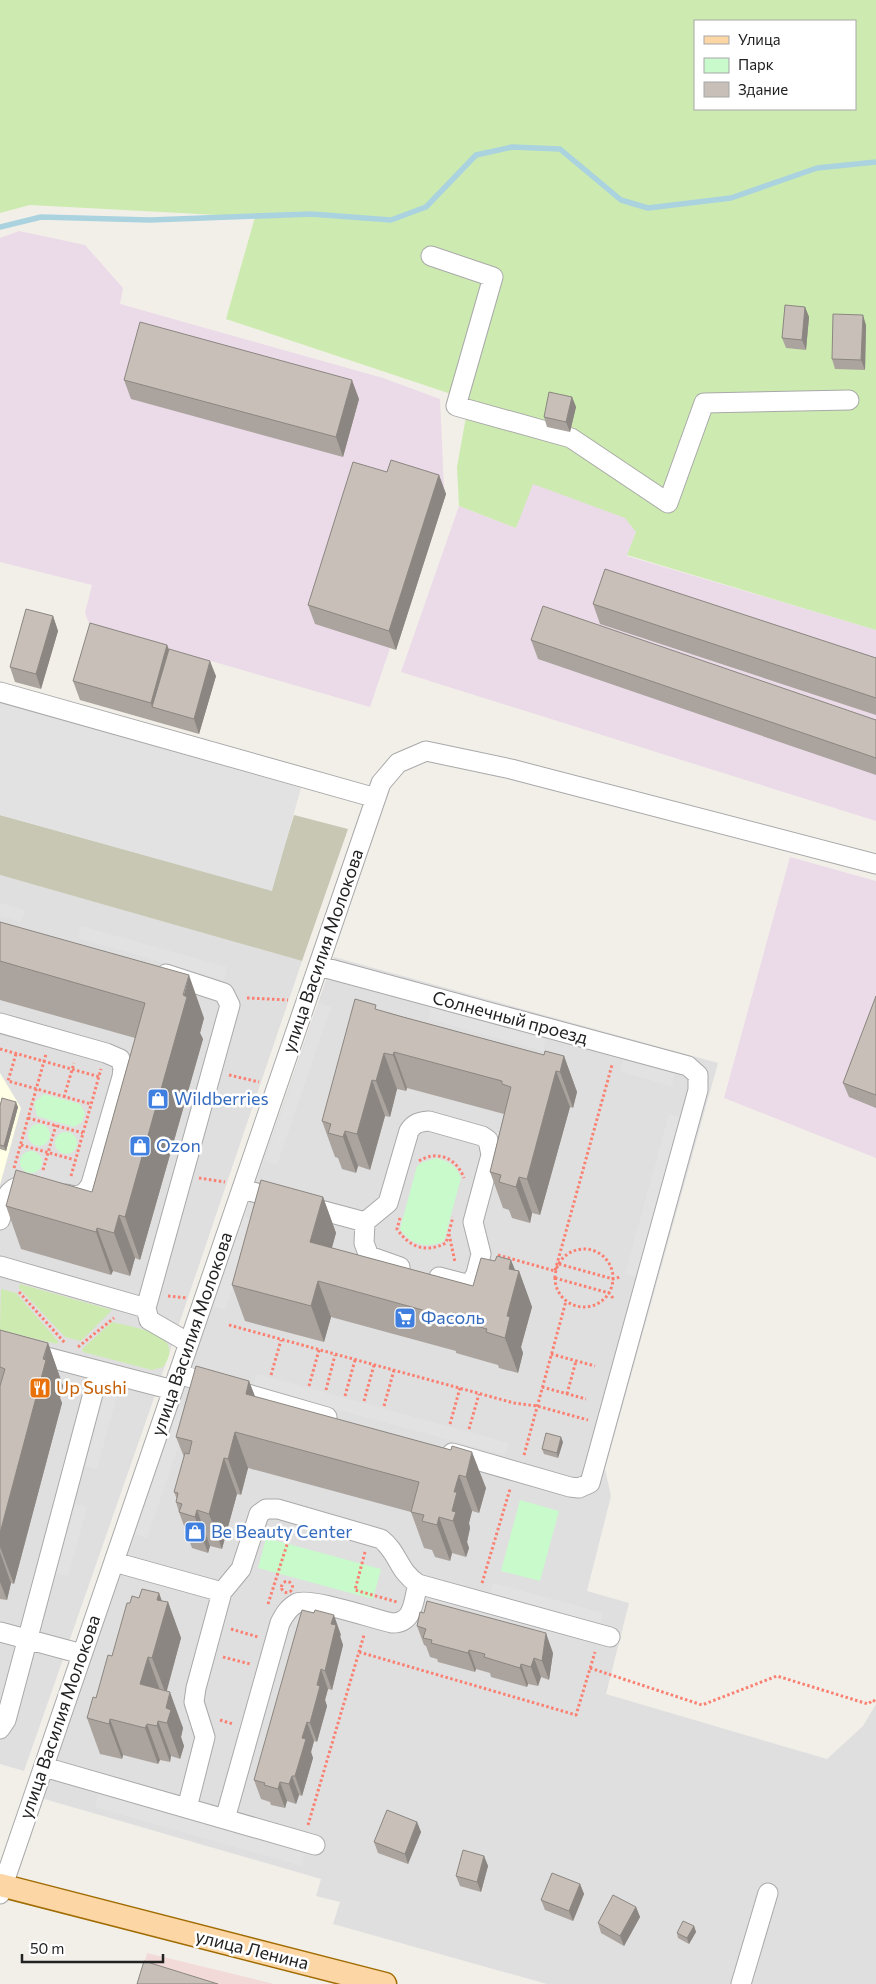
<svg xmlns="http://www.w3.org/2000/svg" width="876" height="1984" font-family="Commissioner,sans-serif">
  <rect width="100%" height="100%" fill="#f2efe9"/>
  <path fill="#e0dfdf" d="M0,875L302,961L153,1401L24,1771L0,1764Z
    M334,957L718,1063L605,1469L611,1496L587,1591L629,1603L606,1694L827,1759L863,1726L876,1704V1984H547L333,1924L340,1902L316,1896L321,1879L41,1798Z"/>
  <path fill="#f2dad9" d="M147,1953L274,1984H139Z"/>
  <path fill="#ebdbe8" d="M19,231L85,245L123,288L120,304L383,378L440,399L444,489L370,707L90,626L85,613L92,585L0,562V238Z
    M532,483L625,517L636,532L627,556L876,630V821L401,672L459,506L516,528Z
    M790,857L876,881V1158L724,1098Z"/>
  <path fill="#ffffe5" d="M0,1073L21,1108L0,1185Z"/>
  <path fill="#c7c7b4" d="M0,815L271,890L294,815L348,829L302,961L0,875Z"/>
  <path fill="#cdebb0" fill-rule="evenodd" d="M0,0H876V630L627,555L636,532L625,518L533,484L516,528L459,506L457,467L469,400L226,319L255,217L30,205L0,213ZM695,21H855V109H695Z
    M20,1284L112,1310L81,1341L65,1337L19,1288Z
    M1,1289L16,1293L58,1341L57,1344L0,1330Z
    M112,1322C134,1328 188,1333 163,1367L152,1370L83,1352L82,1349Z"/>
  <path fill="#c8facc" d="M44,1094L80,1104L85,1113L82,1122L74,1127L37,1116L34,1103Z
    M28 1135a11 11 0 1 1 22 0a11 11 0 1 1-22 0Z
    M55 1143a11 11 0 1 1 22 0a11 11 0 1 1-22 0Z
    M20 1162a11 11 0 1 1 22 0a11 11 0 1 1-22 0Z
    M436,1158C449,1161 457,1166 461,1178L444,1241C426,1249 411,1245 400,1229L417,1166L423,1162Z
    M520,1500L559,1511L540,1581L501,1571Z
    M266,1538L381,1569L373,1599L258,1568Z"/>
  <path fill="#e2e2e2" d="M0,703L301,788L272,891L0,815Z
    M0,903L25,910L21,922L0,916Z
    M81,926L227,967L224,980L78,938Z
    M319,1003L331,1007L277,1165L265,1160Z
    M431,1007L546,1039L543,1051L428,1019Z
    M623,1060L675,1074L672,1086L620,1072Z
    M669,1114L681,1118L638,1278L625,1274Z
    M244,1216L256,1221L225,1310L213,1306Z
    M257,1374L509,1443L505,1455L253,1387Z
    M105,1392L117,1395L97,1469L85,1466Z
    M179,1406L191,1410L147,1538L135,1534Z
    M75,1504L87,1507L68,1576L56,1573Z
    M493,1583L603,1613L600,1625L490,1595Z
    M99,1794L305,1854L302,1866L95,1807Z"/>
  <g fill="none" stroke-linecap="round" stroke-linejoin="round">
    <path stroke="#aad3df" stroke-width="5.5" d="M0,227L41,217L150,220L311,214L391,220L426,207L476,155L512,147L560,149L621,200L648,208L731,198L817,168L876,162"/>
    <g stroke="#a9a9a9" stroke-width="21">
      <path id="minor" d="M431,256L493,277L456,406L571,438L668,503L704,403L849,400
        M0,692L376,798
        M319,966L688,1066L698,1075V1090L590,1483L579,1488L570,1487L452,1453
        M0,1023L106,1053L120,1059L123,1068L122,1077L91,1184C85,1195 78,1198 66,1194
        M242,1189L365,1222L388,1203L409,1131C414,1123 419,1122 429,1121L482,1136L488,1140L491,1155L473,1222L481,1254L476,1274L472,1281L466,1284L439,1277
        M0,1220C6,1198 6,1184 32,1185
        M365,1222L364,1243L369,1256L400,1267
        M0,1266L146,1308L149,1320L189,1343
        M146,1308L230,1005L224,993L166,974
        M0,1345L173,1390
        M178,1374L327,1417
        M114,1562L222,1592
        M0,1632L82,1654
        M0,1729L6,1720L99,1371
        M44,1767L315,1845
        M187,1808L205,1737L194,1702L196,1688L222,1592L241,1569L259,1514L266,1509H278L381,1539C399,1553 397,1570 418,1584L610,1637
        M225,1819L280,1623C284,1615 288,1608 297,1603C310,1597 374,1619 392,1623C414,1623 413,1602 418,1584
        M0,1894L381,783L398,763L426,751L511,769L876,864
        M741,1984L768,1893"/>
    </g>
    <g stroke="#a06b00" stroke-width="25">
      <path id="major" d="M0,1885L385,1984"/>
    </g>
    <path stroke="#fa8072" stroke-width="3" stroke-dasharray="2.5 2.5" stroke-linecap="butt" d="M247,998L288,1000
      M0,1049L100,1077
      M16,1054L8,1081L91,1104
      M229,1075L259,1082
      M64,1097L74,1063
      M28,1118L83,1133
      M21,1145L75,1160
      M419,1161C438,1149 457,1159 464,1178
      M14,1168L46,1054
      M43,1170L56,1125
      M71,1176L101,1069
      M199,1178L225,1182
      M400,1218L397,1229C410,1248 426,1253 446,1243L453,1217
      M449,1234L455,1262
      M555 1278a29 29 0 1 1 58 0a29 29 0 1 1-58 0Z
      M498,1255L555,1271L612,1065
      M559,1264L613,1279L620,1277
      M555,1278L609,1293L613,1298
      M19,1292L65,1343
      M168,1296L187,1298
      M229,1325L514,1403L537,1406L588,1420
      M78,1347L114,1318
      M551,1354L595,1366
      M271,1375L281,1340
      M309,1386L319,1350
      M542,1387L586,1399
      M326,1390L335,1355
      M567,1394L576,1361
      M345,1396L355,1360
      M364,1401L374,1365
      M384,1406L394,1370
      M450,1424L460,1388
      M469,1429L479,1394
      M524,1455L566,1301
      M365,1552L355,1590L397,1602
      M281.5 1587a5.5 5.5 0 1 1 11 0a5.5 5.5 0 1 1-11 0Z
      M482,1583L510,1489
      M268,1604L291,1532
      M231,1629L258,1637
      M359,1652L576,1715L595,1652
      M223,1657L250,1664
      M590,1668L702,1705L777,1676L868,1704L873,1700L876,1702
      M220,1720L233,1724
      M308,1825L364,1635"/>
    <use href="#minor" stroke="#fff" stroke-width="19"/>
    <use href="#major" stroke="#fcd6a4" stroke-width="22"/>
  </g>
  <path fill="#aba49e" d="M805,307L809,317L806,350L786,348L782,338Z
    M866,325L865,370L835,369L832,359Z
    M124,380L359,399L343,457L131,399Z
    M572,397L576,407L570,432L547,427L544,417Z
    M387,472L439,475L446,494L396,650L315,624L308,605Z
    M593,604L876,658V715L600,624Z
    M53,616L58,631L41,689L15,682L10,667Z
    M531,640L876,720V775L538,659Z
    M167,645L169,649L216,676L199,734L80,700L73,681Z
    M0,922L204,1018L200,1033L203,1039L140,1260L135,1258L130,1276L113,1271L111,1275L21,1249L6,1206L92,1192L135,1038L0,1000Z
    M876,996V1108L849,1097L843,1083Z
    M378,1010L544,1055L564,1056L577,1092L573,1108L570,1107L540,1215L532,1213L530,1223L512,1218L509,1210L503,1208L490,1172L504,1114L407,1088L406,1091L397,1089L390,1117L385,1116L370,1170L358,1166L356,1173L342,1169L338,1158L335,1157L322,1121Z
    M0,1106L18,1107L6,1151L0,1149Z
    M323,1197L336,1233L332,1248L473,1286L515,1270L519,1271L532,1307L521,1347L523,1353L518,1373L499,1368L498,1365L456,1353V1351L331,1317L324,1342L245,1321L232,1285Z
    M0,1330L48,1343L63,1386L60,1398L62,1403L14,1584L11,1583L7,1600L0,1599Z
    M249,1381L255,1397L451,1450L486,1488L479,1513L472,1511L469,1523L470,1528L467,1542L469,1548L466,1557L452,1553L450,1561L435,1557L432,1550L424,1548L411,1512L248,1468L241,1495L237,1494L222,1549L210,1546L208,1553L192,1548L179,1512L176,1502L177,1499L174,1492L184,1457L176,1437Z
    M563,1442L558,1458L544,1454L542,1449Z
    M159,1593L162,1601L168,1602L181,1638L166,1691L183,1728L181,1737L184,1746L180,1759L171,1756L170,1762L160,1760L158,1764L123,1755L122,1759L100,1754L87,1718L96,1698L112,1656L139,1598Z
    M314,1613L341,1635L340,1636L343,1645L332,1690L328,1689L325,1700L327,1706L317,1742L314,1741L311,1752L313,1758L302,1796L299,1795L296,1804L287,1801L285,1808L271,1805L270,1802L261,1799L254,1780Z
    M417,1626L553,1653L549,1680L541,1677L538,1686L528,1684L527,1687L491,1677L490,1673L476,1669L475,1672L438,1662L437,1659L430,1657L426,1646L424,1645Z
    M417,1822L421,1832L408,1864L378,1853L374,1842Z
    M484,1856L488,1866L481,1892L460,1886L456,1876Z
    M580,1884L584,1894L573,1921L545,1910L541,1900Z
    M636,1907L640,1917L624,1946L601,1933L598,1923Z
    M694,1926L696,1932L689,1944L678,1938L677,1933Z"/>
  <path fill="#8b8681" d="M805,307L809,317L806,350L802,340Z
    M863,315L866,325L865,370L861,360Z
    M352,380L359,399L343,457L336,437Z
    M572,397L576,407L570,432L566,422Z
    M439,475L446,494L396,650L389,631Z
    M53,616L58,631L41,689L36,674Z
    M167,645L174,664L152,707L151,703Z
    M210,661L216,676L199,734L194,719Z
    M189,975L204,1018L200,1033L203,1039L140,1260L125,1217Z
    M394,1052L407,1088L406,1091L393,1055Z
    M384,1053L397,1089L390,1117L376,1081Z
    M564,1056L577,1092L573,1108L560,1072Z
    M556,1071L570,1107L540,1215L527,1179Z
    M372,1080L385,1116L370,1170L357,1134Z
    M16,1102L18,1107L6,1151L4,1146Z
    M345,1131L358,1166L356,1173L343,1137Z
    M519,1177L532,1213L530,1223L516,1187Z
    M323,1197L336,1233L323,1278L310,1242Z
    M119,1215L135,1258L130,1276L114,1233Z
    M97,1228L113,1271L111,1275L96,1232Z
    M511,1260L518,1277L519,1271L532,1307L521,1347L523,1353L518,1373L505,1338L507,1316L509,1269Z
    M318,1281L331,1317L324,1342L311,1306Z
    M48,1343L63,1386L60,1398L62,1403L14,1584L0,1547V1533Z
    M249,1381L263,1417L246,1394Z
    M235,1432L248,1468L241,1495L228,1459Z
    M561,1437L563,1442L558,1458L557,1453Z
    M472,1452L486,1488L479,1513L466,1477Z
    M224,1458L237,1494L222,1549L209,1514Z
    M459,1475L472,1511L469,1523L470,1528L467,1542L469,1548L466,1557L453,1521L452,1511L454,1492Z
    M197,1510L210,1546L208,1553L195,1517Z
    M439,1517L452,1553L450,1561L437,1525Z
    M0,1552L11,1583L7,1600L0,1582Z
    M159,1593L165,1611L168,1602L181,1638L166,1694L152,1658L157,1600Z
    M334,1615L341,1635L340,1636L343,1645L332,1690L325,1671L331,1624Z
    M546,1633L553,1653L549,1680L542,1661Z
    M469,1650L476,1669L475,1672L468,1653Z
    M148,1657L161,1693L140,1684Z
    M534,1658L541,1677L538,1686L531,1667Z
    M521,1664L528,1684L527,1687L520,1668Z
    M321,1669L328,1689L325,1700L327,1706L317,1742L310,1723L317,1685Z
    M170,1692L183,1728L181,1737L184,1746L180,1759L167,1723L166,1708Z
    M110,1719L123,1755L122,1759L109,1724Z
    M158,1721L171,1756L170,1762L157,1726Z
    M307,1722L314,1741L311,1752L313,1758L302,1796L295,1776L302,1738Z
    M147,1724L160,1760L158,1764L145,1728Z
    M292,1776L299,1795L296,1804L289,1784Z
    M280,1782L287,1801L285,1808L278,1789Z
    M417,1822L421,1832L408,1864L405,1854Z
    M484,1856L488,1866L481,1892L477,1882Z
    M580,1884L584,1894L573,1921L569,1911Z
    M636,1907L640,1917L624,1946L620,1936Z
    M694,1926L696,1932L689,1944L687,1938Z"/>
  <path fill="#c7bfb8" stroke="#8b8681" d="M785,305L805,307L802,340L782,338Z
    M833,314L863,315L861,360L832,359Z
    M140,322L352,380L336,437L124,380Z
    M549,392L572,397L566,422L544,417Z
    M391,460L439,475L389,631L308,605L353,462L387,472Z
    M605,569L876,658V698L593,604Z
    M543,606L876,720V758L531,640Z
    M26,609L53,616L36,674L10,667Z
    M90,623L167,645L151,703L73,681Z
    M169,649L210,661L194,719L152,707Z
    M0,922L189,975L183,995L187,997L125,1217L119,1215L114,1233L97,1228L96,1232L6,1206L16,1170L92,1192L145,1003L0,961Z
    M876,996V1095L843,1083Z
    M355,999L376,1005L375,1009L403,1017L544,1055L545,1051L564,1056L560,1072L556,1071L527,1179L519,1177L516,1187L499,1182L501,1175L490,1172L511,1087L502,1084V1081L394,1052L393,1055L384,1053L376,1081L372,1080L357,1134L345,1131L343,1137L328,1133L331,1124L322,1121Z
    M2,1098L16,1102L4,1146L0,1145V1106Z
    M261,1180L323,1197L310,1242L473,1286L481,1258L495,1261L497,1256L511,1260L509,1269L519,1271L507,1316L510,1317L505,1338L486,1332L487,1329L443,1317L444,1316L318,1281L311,1306L232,1285Z
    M0,1330L48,1343L43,1359L46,1360L0,1533V1386L5,1369L0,1367Z
    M196,1366L249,1381L246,1394L451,1450L452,1446L472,1452L466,1477L459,1475L454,1492H457L452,1511L456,1512L453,1521L439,1517L437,1525L422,1521L424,1515L411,1512L419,1482L235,1432L228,1459L224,1458L209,1514L197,1510L195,1517L179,1512L182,1504L176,1502L178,1493L174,1492L185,1453L189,1454L192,1441L176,1437Z
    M546,1433L561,1437L557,1453L542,1449Z
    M142,1589L159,1593L157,1600L168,1602L152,1658L148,1657L140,1684L170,1692L166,1708L171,1710L167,1723L158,1721L157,1726L147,1724L145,1728L110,1719L109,1724L87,1718L93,1697L96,1698L108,1655L112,1656L127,1603H130L132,1596L139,1598Z
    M427,1601L546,1633L542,1661L534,1658L531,1667L521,1664L520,1668L484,1657L485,1654L469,1650L468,1653L431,1643L432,1640L423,1638L426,1629L417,1626L420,1612L424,1613Z
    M302,1610L314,1613L315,1610L334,1615L331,1624L336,1625L325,1671L321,1669L317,1685L320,1686L310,1723L307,1722L302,1738L306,1739L295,1776H292L289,1784L280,1782L278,1789L264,1785L265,1783L254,1780Z
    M387,1810L417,1822L405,1854L374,1842Z
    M463,1850L484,1856L477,1882L456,1876Z
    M552,1873L580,1884L569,1911L541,1900Z
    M613,1895L636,1907L620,1936L598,1923Z
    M683,1921L694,1926L687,1938L677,1933Z
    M144,1961L218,1984H137Z"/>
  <defs>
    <g id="shop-square" transform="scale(1.125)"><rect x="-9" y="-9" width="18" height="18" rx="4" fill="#3f7fe0" stroke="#fff"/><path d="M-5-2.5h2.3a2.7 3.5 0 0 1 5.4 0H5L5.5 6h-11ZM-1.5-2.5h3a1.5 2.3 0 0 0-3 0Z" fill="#fff"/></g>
    <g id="supermarket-square" transform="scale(1.125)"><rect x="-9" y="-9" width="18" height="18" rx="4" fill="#3f7fe0" stroke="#fff"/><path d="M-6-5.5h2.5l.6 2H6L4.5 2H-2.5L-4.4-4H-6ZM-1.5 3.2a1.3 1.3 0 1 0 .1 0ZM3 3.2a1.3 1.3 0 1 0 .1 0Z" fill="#fff"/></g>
    <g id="restaurant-square" transform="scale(1.125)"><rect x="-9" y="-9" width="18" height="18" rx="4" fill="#e8710a" stroke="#fff"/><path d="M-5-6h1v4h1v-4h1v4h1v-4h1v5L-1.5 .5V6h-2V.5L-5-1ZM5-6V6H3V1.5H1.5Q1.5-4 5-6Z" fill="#fff"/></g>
  </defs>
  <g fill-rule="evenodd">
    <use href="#shop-square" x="158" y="1099"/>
    <use href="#shop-square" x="140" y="1146"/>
    <use href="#supermarket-square" x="405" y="1318"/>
    <use href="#restaurant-square" x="40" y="1388"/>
    <use href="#shop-square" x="195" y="1532"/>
  </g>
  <g text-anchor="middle" stroke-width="5" stroke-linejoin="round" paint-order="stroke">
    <g font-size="18" fill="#222" stroke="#fff">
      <text transform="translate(323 951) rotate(-71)" y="6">улица Василия Молокова</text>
      <text transform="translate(510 1018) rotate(15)" y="6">Солнечный проезд</text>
      <text transform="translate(192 1334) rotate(-71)" y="6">улица Василия Молокова</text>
      <text transform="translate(60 1717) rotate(-71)" y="6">улица Василия Молокова</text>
      <text transform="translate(252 1950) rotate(14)" y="6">улица Ленина</text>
    </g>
    <g font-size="18" fill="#366cbe" stroke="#fff" text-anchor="start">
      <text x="174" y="1105">Wildberries</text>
      <text x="156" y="1152">Ozon</text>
      <text x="421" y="1324">Фасоль</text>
      <text x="211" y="1538">Be Beauty Center</text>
    </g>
    <g font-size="18" fill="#c56008" stroke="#fff" text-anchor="start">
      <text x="56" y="1394">Up Sushi</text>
    </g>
  </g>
  <rect x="694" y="20" width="162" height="90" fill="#ffffff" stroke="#a7a7a7"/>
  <rect x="704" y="36" width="25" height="8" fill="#fcd6a4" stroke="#a7a7a7"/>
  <text x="738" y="45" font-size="15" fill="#222222">Улица</text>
  <rect x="704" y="58" width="25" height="15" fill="#c8facc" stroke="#a7a7a7"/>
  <text x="738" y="70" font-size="15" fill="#222222">Парк</text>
  <rect x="704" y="82" width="25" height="15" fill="#c7bfb8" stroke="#a7a7a7"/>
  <text x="738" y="95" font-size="15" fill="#222222">Здание</text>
  <path d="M22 1954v8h141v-8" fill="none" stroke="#222222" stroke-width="2.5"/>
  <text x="30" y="1954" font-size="15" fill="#222222" stroke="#ffffff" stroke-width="4" paint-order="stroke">50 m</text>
</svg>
